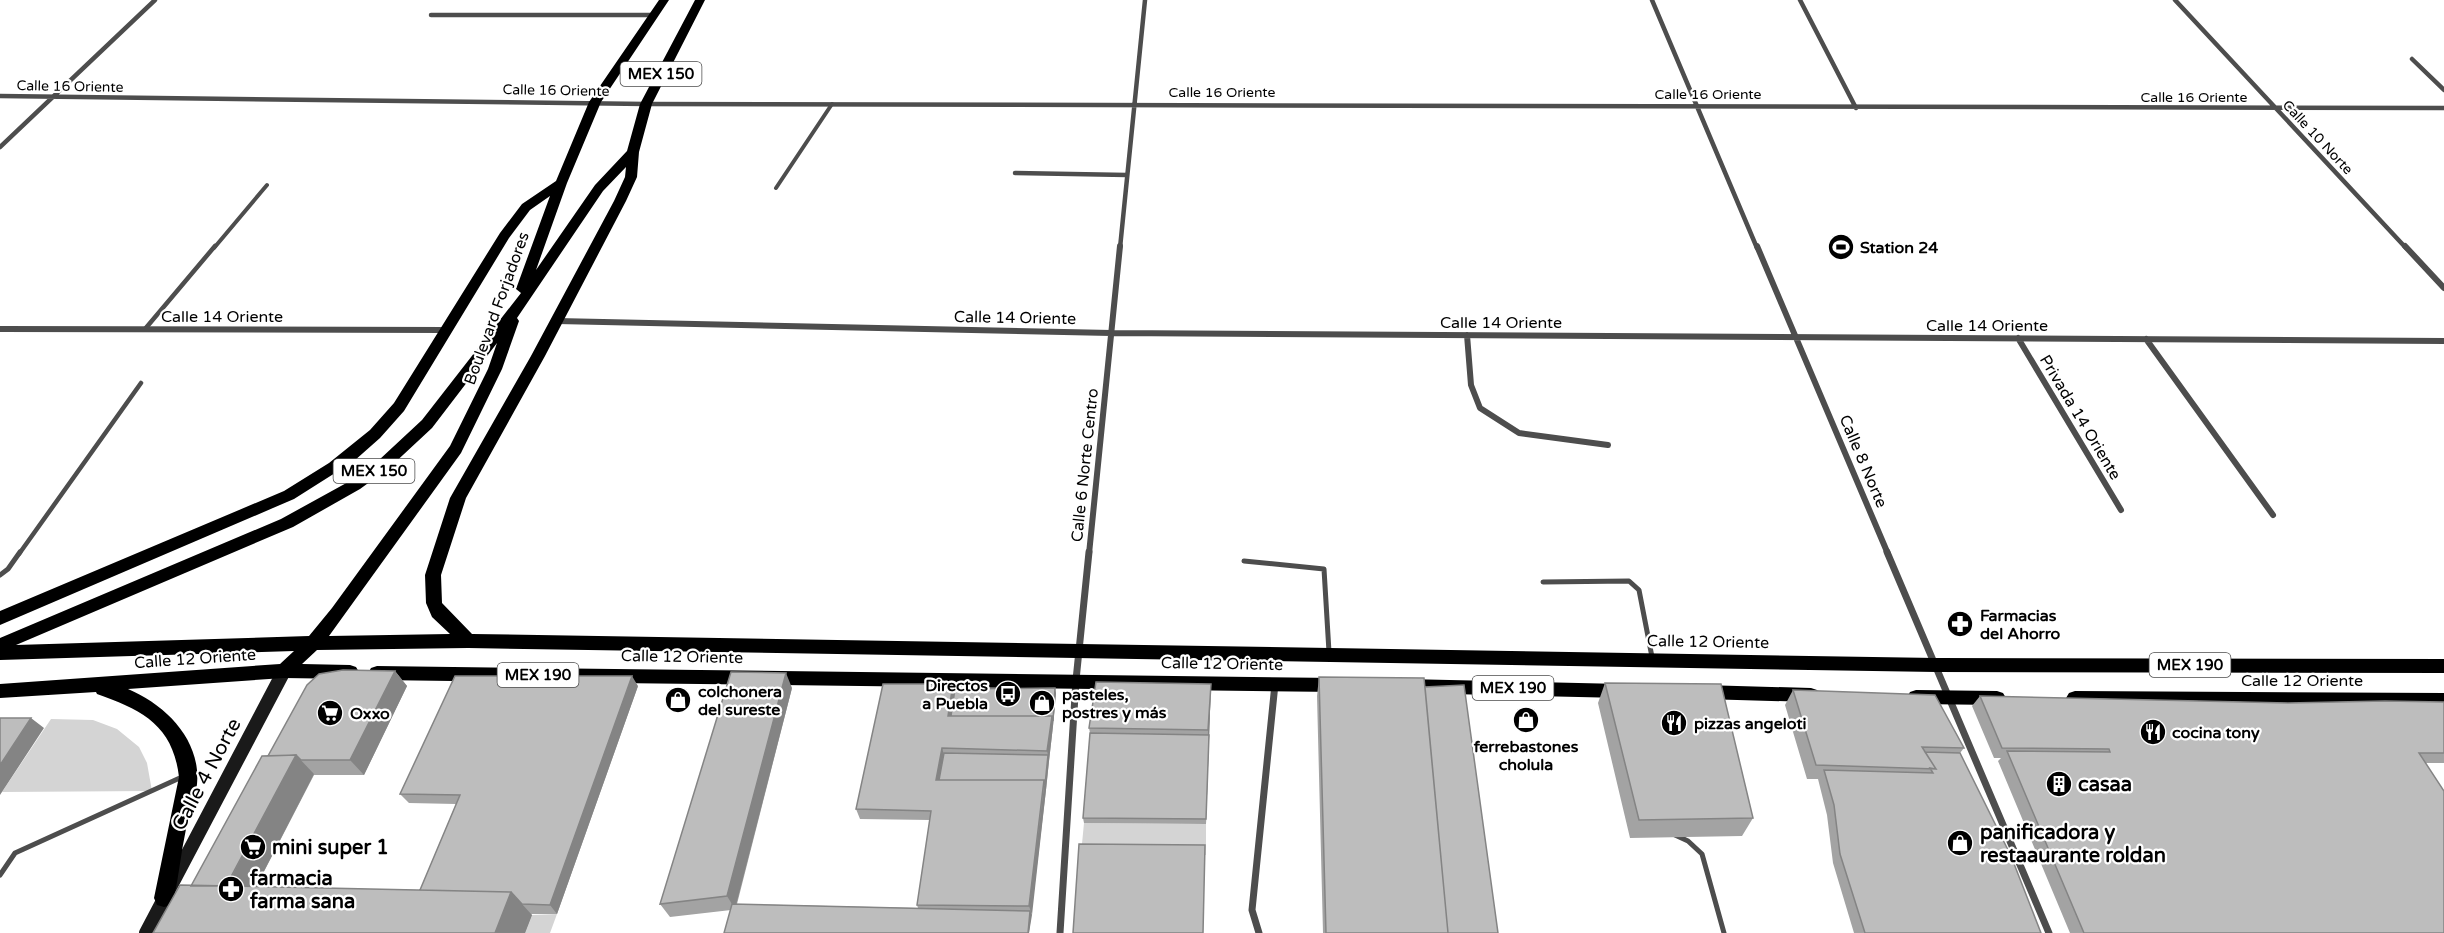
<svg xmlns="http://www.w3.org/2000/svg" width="2444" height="933" font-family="'Varela Round',sans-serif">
  <rect width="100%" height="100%" fill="#fff"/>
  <path fill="#d4d4d4" d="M51,719L93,720L117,729L139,747L147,763L152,791L2,792Z
    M1084,823L1206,824V855L1081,854Z
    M557,914L550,933H525L532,915Z"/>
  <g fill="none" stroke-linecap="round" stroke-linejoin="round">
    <path stroke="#4d4d4d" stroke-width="4" d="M776,188L832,104
      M214,248L267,185"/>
    <path stroke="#4d4d4d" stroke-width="4.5" d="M145,329L215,246
      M19,554L141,383"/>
    <path stroke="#4d4d4d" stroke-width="5" d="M1244,561L1324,569L1329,652
      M0,575L8,569L20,552
      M1543,582L1629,581L1639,590L1652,657
      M1675,835L1688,841L1702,854L1724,933
      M0,875L15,853L182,777"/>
    <path stroke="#4d4d4d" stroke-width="4.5" d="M1652,0L1757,248
      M1800,0L1856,108
      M2175,0L2406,248
      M431,15H655
      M2412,59L2444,90
      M0,96L646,104L2444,108
      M0,147L155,0
      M1015,173L1127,175
      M1120,248L1145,0"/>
    <path stroke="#4d4d4d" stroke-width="6" d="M1757,246L1888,554
      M2405,246L2444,288
      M557,321L1111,333L2444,341
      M0,329L445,330
      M1467,335L1471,385L1480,408L1519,433L1608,445
      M2018,338L2121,510
      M2146,339L2273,515
      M1089,554L1120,246"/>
    <path stroke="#4d4d4d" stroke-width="7" d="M1887,552L2049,933
      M1060,933L1076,680L1089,552
      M1259,933L1252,910L1275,684"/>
    <path stroke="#1a1a1a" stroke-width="14" d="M146,933L284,671"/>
    <path fill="#000" fill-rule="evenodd" d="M659,0H669L601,102L567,183L536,270L595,185L627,151L640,104L695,0H705L652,104L639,152L637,177L626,201L545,356L466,498L441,575L442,603L472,634L1936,658L2444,659V673L1936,672L468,648L317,650L302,664L350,665L356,667L359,672L356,677L350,679L284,678L128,689C166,705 201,740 197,784C195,800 189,814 186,829C181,852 179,875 174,898L171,905L164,907L157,905L154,898L179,777C173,725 142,710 97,694L96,692L0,698V684L280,664L294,651L0,660V638L281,519L350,481L379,460L422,420L521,293L516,289L550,196L530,210L509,238L404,411L380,438L354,461L294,499L0,625V611L284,491L329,463L370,430L394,403L500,233L522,204L556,181L589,102ZM626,167L625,177L614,201L531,356L450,498L425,575L426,603L432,617L450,634L329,636L461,453L502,369L519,321L517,318L603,191ZM497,343L488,369L450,446L332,608L309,636L16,645L293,527L360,489L389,468L432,428Z
      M377,666L1337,678L1343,680L1346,685L1343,690L1337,692L377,680L371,678L368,673L371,668Z
      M1406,679L1622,684L1628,686L1631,691L1628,696L1622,698L1406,693L1400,691L1397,686L1400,681Z
      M1703,685L1811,688L1817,690L1820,695L1817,700L1811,702L1703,699L1697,697L1694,692L1697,687Z
      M1916,690L1997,691L2003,693L2006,698L2003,703L1997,705L1916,704L1910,702L1907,697L1910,692Z
      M2075,691L2444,693V707L2075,705L2069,703L2066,698L2069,693Z"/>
  </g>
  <path fill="#a3a3a3" d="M395,671L407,686L364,775H314L256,887L420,890L456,804L409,803L400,794L638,686L557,914H531L532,915L525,933H153L191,886L268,756Z
    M1319,677L1425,687L1498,933H1323L1317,696Z
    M1605,683L1753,818L1742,836L1630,838L1598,703Z
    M1211,684L1206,824L1084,823L1083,818L1090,733L1089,728Z
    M792,688L737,904L918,908L917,905L930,820L860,819L856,809L955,689L1056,693L1053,726L1049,761L1046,790L1029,933L731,910L670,917L660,904Z
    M1793,690L1964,748L1960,753L2041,933H1854L1833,863L1827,815L1818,779H1807L1785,705Z
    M1980,696L2288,703L2444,702V763H2426L2444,933H2070L1998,761L2001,758H1994L1972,706Z"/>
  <path fill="#848484" d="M395,671L407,686L364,775L350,760Z
    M786,673L792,688L735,909L727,896Z
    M632,676L638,686L557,914L550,905Z
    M953,684L956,694L952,721L948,716Z
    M1211,684L1206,824L1208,730Z
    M1055,688L1056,693L1053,726L1049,761L1046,790L1032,915L1029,906L1048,755L1047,751Z
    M31,718L44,728L0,795V765Z
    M942,748L945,758L940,785L936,780Z
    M296,755L314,774L244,910L223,893Z
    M511,892L532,915L525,933H495Z
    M1030,911L1032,915L1029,933H1028Z"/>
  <path fill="#bdbdbd" stroke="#848484" stroke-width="1.5" d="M343,670L395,671L350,760H301L296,755L268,756L307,685L319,674Z
    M731,672L786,673L727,896L660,904Z
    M455,676H632L550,905L522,904L511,892L420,890L460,795L400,794Z
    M1319,677L1424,678L1448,933H1326Z
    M1096,682L1211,684L1208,730L1089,728Z
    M1605,683L1721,684L1753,818L1639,820Z
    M883,684H953L948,716H1052L1047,751L942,748L936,780H1044L1029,906L917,905L931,811L856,809Z
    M1464,685L1498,933H1448L1425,687Z
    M1055,688L1053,721L1052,716H951L955,689Z
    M1793,690L1935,695L1964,748L1922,747L1936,769L1816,765Z
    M1980,696L2288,703L2385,701L2444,702V753H2419L2444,791V933H2084L2007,751L2110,752L2109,749L2002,748Z
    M0,718H31L0,765Z
    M1090,733L1209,735L1206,819L1083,818Z
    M1925,752L1960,753L2011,856L2041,933H1865L1840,854L1834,805L1824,770L1933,773L1930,768L1936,769Z
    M944,753L1048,755L1045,785L1044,780H939Z
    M296,755L226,886H191L262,756Z
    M1079,844L1205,845L1203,933H1073Z
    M180,885L511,892L495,933H153Z
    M732,904L1030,911L1028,933H724Z"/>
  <defs>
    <g id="stadium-disc" transform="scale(1.35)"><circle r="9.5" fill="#000" stroke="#fff"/><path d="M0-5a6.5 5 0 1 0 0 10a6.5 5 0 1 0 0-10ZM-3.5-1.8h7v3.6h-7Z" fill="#fff"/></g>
    <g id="pharmacy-disc" transform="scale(1.35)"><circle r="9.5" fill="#000" stroke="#fff"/><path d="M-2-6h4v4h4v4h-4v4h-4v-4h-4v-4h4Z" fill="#fff"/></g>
    <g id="bus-disc" transform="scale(1.35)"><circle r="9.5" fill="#000" stroke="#fff"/><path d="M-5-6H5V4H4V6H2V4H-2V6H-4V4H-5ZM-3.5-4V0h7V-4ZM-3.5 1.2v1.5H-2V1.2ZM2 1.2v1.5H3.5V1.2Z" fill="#fff"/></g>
    <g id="shop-disc" transform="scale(1.35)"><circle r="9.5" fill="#000" stroke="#fff"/><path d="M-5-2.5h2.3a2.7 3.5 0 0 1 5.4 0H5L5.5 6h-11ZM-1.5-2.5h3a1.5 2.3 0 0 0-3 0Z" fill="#fff"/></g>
    <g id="supermarket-disc" transform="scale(1.35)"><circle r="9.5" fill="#000" stroke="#fff"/><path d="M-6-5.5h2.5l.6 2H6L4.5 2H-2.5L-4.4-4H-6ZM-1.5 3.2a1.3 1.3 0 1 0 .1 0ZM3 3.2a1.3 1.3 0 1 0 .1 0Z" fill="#fff"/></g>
    <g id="restaurant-disc" transform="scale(1.35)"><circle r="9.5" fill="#000" stroke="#fff"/><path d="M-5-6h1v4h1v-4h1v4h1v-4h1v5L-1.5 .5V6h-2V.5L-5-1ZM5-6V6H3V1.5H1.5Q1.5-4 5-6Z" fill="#fff"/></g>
    <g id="building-disc" transform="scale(1.35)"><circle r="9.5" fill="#000" stroke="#fff"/><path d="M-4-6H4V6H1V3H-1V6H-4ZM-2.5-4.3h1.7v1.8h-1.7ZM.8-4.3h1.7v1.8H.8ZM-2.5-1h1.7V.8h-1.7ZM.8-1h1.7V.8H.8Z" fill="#fff"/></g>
  </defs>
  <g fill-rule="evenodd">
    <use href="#stadium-disc" x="1841" y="247"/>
    <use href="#pharmacy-disc" x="1960" y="624"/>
    <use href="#bus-disc" x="1008" y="694"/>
    <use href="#shop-disc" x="678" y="700"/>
    <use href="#shop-disc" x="1042" y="703"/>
    <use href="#supermarket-disc" x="330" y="713"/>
    <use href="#shop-disc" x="1526" y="720"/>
    <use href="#restaurant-disc" x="1674" y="723"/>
    <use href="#restaurant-disc" x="2153" y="732"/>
    <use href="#building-disc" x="2059" y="784"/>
    <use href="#shop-disc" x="1960" y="843"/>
    <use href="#supermarket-disc" x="253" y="847"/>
    <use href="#pharmacy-disc" x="231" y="889"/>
  </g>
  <g text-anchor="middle" stroke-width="4.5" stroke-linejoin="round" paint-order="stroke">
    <g font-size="14" fill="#000" stroke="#fff">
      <text transform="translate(70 86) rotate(1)" y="5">Calle 16 Oriente</text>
      <text transform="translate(556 90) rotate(1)" y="5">Calle 16 Oriente</text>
      <text x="1222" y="97">Calle 16 Oriente</text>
      <text x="1708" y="99">Calle 16 Oriente</text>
      <text x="2194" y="102">Calle 16 Oriente</text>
      <text transform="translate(2318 137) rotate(47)" y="5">Calle 10 Norte</text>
    </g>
    <g fill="#fff" stroke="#4c4c4c" stroke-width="1.5">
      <rect x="620.5" y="62" width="81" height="24" rx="4.5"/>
      <rect x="333.5" y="459" width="81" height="24" rx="4.5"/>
      <rect x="2149.5" y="653" width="81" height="24" rx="4.5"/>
      <rect x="497.5" y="663" width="81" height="24" rx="4.5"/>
      <rect x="1472.5" y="676" width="81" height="24" rx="4.5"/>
    </g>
    <g font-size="15" font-weight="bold" fill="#000">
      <text x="661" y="79">MEX 150</text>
      <text x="374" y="476">MEX 150</text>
      <text x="2190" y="670">MEX 190</text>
      <text x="538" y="680">MEX 190</text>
      <text x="1513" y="693">MEX 190</text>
    </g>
    <g font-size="16" font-weight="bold" fill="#000" stroke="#fff" text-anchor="start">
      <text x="1860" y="253">Station 24</text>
      <text x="1980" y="621">Farmacias<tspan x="1980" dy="18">del Ahorro</tspan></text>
      <text x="988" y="691" text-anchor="end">Directos<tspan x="988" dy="18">a Puebla</tspan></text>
      <text x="698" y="697">colchonera<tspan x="698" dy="18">del sureste</tspan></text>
      <text x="1062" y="700">pasteles,<tspan x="1062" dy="18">postres y más</tspan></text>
      <text x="350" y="719">Oxxo</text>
      <text x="1694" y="729">pizzas angeloti</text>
      <text x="2172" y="738">cocina tony</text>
      <text x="1526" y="752" text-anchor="middle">ferrebastones<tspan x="1526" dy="18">cholula</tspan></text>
    </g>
    <g font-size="16" fill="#000" stroke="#fff">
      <text transform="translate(496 308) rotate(-70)" y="6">Boulevard Forjadores</text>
      <text x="222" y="322">Calle 14 Oriente</text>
      <text transform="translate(1015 317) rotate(1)" y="6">Calle 14 Oriente</text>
      <text x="1501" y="328">Calle 14 Oriente</text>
      <text x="1987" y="331">Calle 14 Oriente</text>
      <text transform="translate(2081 417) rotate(59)" y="6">Privada 14 Oriente</text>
      <text transform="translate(1864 461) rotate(67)" y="6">Calle 8 Norte</text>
      <text transform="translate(1084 465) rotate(-84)" y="6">Calle 6 Norte Centro</text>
      <text transform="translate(1708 641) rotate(1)" y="6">Calle 12 Oriente</text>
      <text transform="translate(682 656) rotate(1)" y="6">Calle 12 Oriente</text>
      <text transform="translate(195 658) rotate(-4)" y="6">Calle 12 Oriente</text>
      <text transform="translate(1222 663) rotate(1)" y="6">Calle 12 Oriente</text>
      <text x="2302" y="686">Calle 12 Oriente</text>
    </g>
    <g font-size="20" fill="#000" stroke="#fff">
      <text transform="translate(206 774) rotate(-62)" y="7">Calle 4 Norte</text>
    </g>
    <g font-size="20" font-weight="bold" fill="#000" stroke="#fff" text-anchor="start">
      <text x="2078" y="791">casaa</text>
      <text x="1980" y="839">panificadora y<tspan x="1980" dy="23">restaaurante roldan</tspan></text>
      <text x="272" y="854">mini super 1</text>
      <text x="250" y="885">farmacia<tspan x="250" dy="23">farma sana</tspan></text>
    </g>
  </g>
</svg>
